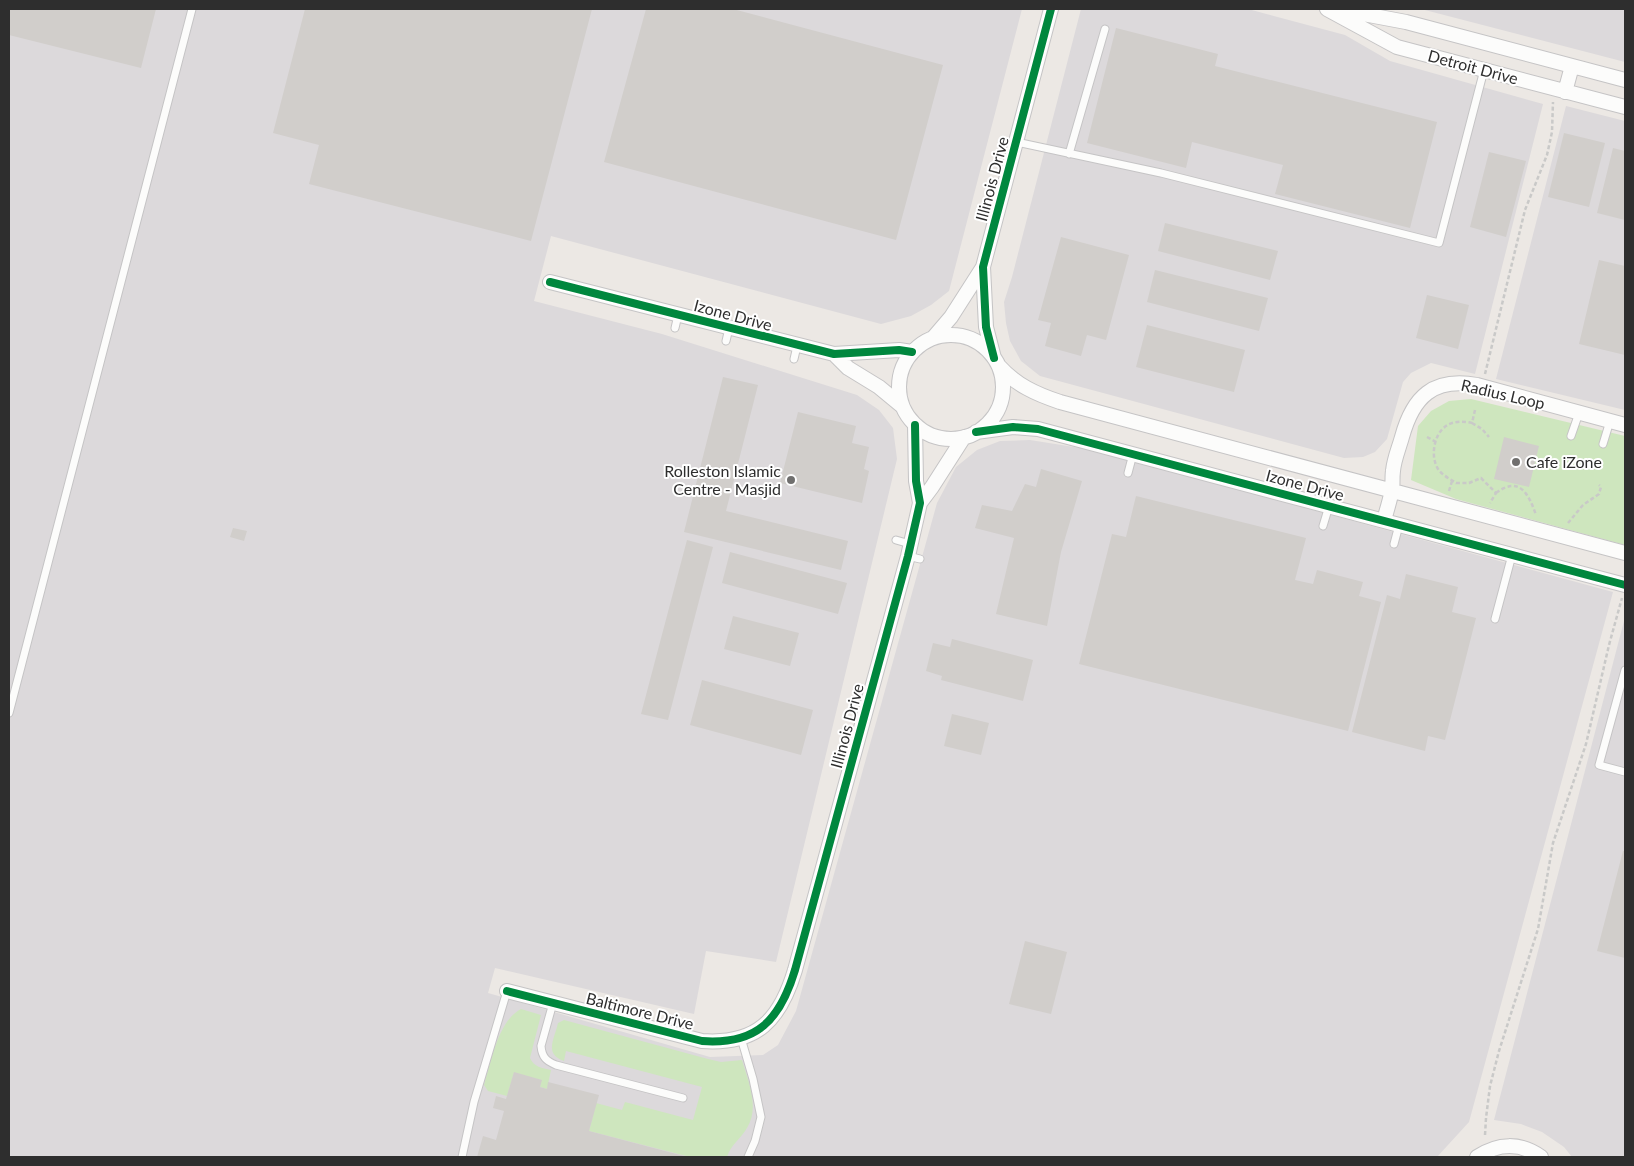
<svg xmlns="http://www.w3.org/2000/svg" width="1634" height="1166" font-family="Lato,sans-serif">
  <rect width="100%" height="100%" fill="#ece8e4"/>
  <path fill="#dcd9db" d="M9,9H1022L949,291L931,305L911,316L881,324L551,236L534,301L662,334L857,395L879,410L893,428L897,459L776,962L706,951L694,1014L495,968L488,993L710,1057L763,1055L778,1045L796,1011L937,503L956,467L977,450L1000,441L1030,440L1093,450L1613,592L1469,1122L1437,1157H9Z
    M1081,9H1248L1345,35L1390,61L1543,104L1475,374L1431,363L1411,373L1403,382L1387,439L1375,452L1363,457L1344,458L1040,376L1021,361L1010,341L1006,323L1004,302L1012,277Z
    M1421,9H1625V62Z
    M1566,106L1625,121V410L1496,379Z
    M1625,617V1157H1572L1564,1147L1542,1132L1521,1124L1494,1120Z"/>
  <path fill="#cee6be" d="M1471,399L1625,436V545L1456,499L1411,480L1418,426L1431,411L1449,401Z
    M521,1009L541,1015L530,1058C534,1067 542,1068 551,1070L547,1089L540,1087L541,1080L514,1073L507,1096L488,1091L484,1085C491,1062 498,1021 521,1009Z
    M564,1020L708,1059L721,1062L742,1060C748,1081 760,1107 747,1128C741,1139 731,1144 727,1157H690L589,1131L596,1103L622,1110L625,1102L693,1120L702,1087L566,1051L564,1061C544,1054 554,1040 558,1023Z"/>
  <path fill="#d1cecb" d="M9,9H156L141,68L9,35Z
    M305,9H592L531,241L309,184L319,145L273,133Z
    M646,9H733L943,65L896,240L604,162Z
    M1116,28L1218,54L1215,66L1437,122L1410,228L1275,194L1283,165L1192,142L1186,168L1087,143Z
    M1564,133L1605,143L1589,207L1548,197Z
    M1613,148L1625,151V220L1597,213Z
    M1489,152L1526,161L1506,237L1470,227Z
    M1165,223L1278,251L1270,280L1158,251Z
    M1061,237L1129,255L1106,340L1087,335L1081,356L1045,346L1051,323L1038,320Z
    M1599,260L1625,266V355L1579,344Z
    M1155,270L1268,298L1259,331L1147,302Z
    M1427,295L1469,305L1458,349L1416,338Z
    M1147,325L1245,350L1234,392L1136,367Z
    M723,377L758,385L726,511L848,541L841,570L684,532Z
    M798,412L856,426L852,443L869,447L864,469L869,471L862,503L780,483Z
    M1504,437L1539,446L1529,487L1494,479Z
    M1041,469L1082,481L1061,552L1047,626L996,614L1014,538L975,528L982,505L1012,511L1025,484L1036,487Z
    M1136,496L1306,538L1295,580L1313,584L1317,570L1363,582L1359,596L1381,602L1348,731L1079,664L1112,534L1126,537Z
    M233,528L247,531L244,541L230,537Z
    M687,540L713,547L668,720L641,714Z
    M730,552L847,583L838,614L722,583Z
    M1406,574L1458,587L1452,612L1476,618L1445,740L1428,736L1425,751L1352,732L1387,595L1400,599Z
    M733,616L799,633L790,666L724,649Z
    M952,639L1033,660L1023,701L941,680L942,676L926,671L933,643L950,647Z
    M702,680L813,710L801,755L690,725Z
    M952,714L989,723L981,755L944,746Z
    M1623,851H1625V958L1597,951Z
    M1025,941L1067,952L1051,1014L1009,1004Z
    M514,1072L542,1080L540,1087L547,1089L548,1082L599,1095L589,1131L688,1157H477L483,1136L496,1140L504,1111L493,1108L496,1096L506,1099Z"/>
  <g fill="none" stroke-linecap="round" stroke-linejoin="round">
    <g stroke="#c5c4c5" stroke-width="9">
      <path id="lane" d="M1016,142L1161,173L1439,243L1484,70
        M1069,154L1105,29
        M675,328L678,315
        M726,341L729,328
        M794,359L797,346
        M1571,436L1579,413
        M1603,444L1610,421
        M1128,473L1133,454
        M1323,526L1329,506
        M896,540L910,544
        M1394,544L1399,525
        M908,556L920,559
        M1495,619L1512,555
        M1625,670L1599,765L1625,772
        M9,713L192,9
        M553,1003L541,1046C542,1057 546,1061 556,1065L683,1098
        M741,1038L753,1079L761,1117L755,1141L748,1157
        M462,1157L474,1102L507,991"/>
    </g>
    <g stroke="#c5c4c5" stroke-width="16">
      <path id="street" d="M1327,9L1397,47L1625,107
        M1337,9L1406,22L1625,80
        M1565,92L1572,66
        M550,282L834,354L899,350L912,352
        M899 387a52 52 0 1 1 104 0a52 52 0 1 1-104 0Z
        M933,338L951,317L983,267
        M834,354L848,368L879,387L902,406
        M994,358L986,327L983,267L1051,9
        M999,366C1016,385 1036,394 1060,402L1625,553
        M976,432L1013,427L1038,429L1625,585
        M920,503L932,487L964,437
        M1384,520C1387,510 1390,500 1392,490C1393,484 1392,477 1393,471C1394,459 1399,448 1402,437C1413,397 1433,377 1477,385L1625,425
        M507,991L702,1041C757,1045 780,1020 795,970L908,556L920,503L916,481L915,425
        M1477,1157C1498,1143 1520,1142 1541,1157"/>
    </g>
    <path stroke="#c9c9c8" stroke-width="2.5" stroke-dasharray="4 2.5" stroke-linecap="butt" d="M1485,374L1525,210L1547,155L1552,132L1553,102
      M1475,410L1472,423C1464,421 1453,421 1446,426C1434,434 1430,456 1438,469C1442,475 1450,479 1456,483H1469L1481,478L1496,493L1490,503
      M1472,423L1482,429L1489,437
      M1427,437L1436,442
      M1449,491L1452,481
      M1496,493C1520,475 1529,495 1536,515
      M1568,523L1583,505L1599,494L1601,487L1599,485
      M1485,1135L1486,1118L1490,1086L1499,1051L1538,929L1553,843L1586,744L1609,645L1622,598"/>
    <use href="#lane" stroke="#fcfcfb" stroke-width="7"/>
    <use href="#street" stroke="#fcfcfb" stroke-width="14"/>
    <g stroke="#fff" stroke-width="11">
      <path id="cycleway" d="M550,282L834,354L899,350L912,352
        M994,358L986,327L983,267L1051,9
        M976,432L1013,427L1038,429L1625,585
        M507,991L702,1041C757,1045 780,1020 795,970L908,556L920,503L916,481L915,425"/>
    </g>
    <use href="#cycleway" stroke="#00873e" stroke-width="8"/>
  </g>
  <g fill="#706f6e" stroke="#fff" stroke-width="2">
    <circle cx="1516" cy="462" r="5"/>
    <circle cx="791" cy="480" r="5"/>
  </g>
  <g text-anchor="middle" stroke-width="4" stroke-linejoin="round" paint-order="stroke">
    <g font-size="16" fill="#2e2e2e" stroke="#fff">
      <text transform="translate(1473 67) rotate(15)" y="6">Detroit Drive</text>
      <text transform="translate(992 179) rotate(-75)" y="6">Illinois Drive</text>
      <text transform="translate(733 315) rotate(15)" y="6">Izone Drive</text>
      <text transform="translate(1503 394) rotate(13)" y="6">Radius Loop</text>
      <text transform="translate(1305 485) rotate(15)" y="6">Izone Drive</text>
      <text transform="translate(847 726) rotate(-75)" y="6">Illinois Drive</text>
      <text transform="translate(640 1011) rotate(14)" y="6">Baltimore Drive</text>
    </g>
    <g font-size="16" fill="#2e2e2e" stroke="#fff" text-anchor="start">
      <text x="1526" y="468">Cafe iZone</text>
      <text x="781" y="477" text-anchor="end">Rolleston Islamic<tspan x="781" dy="18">Centre - Masjid</tspan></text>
    </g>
  </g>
  <rect width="1634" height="1166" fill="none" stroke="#2e2e2e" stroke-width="20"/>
</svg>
